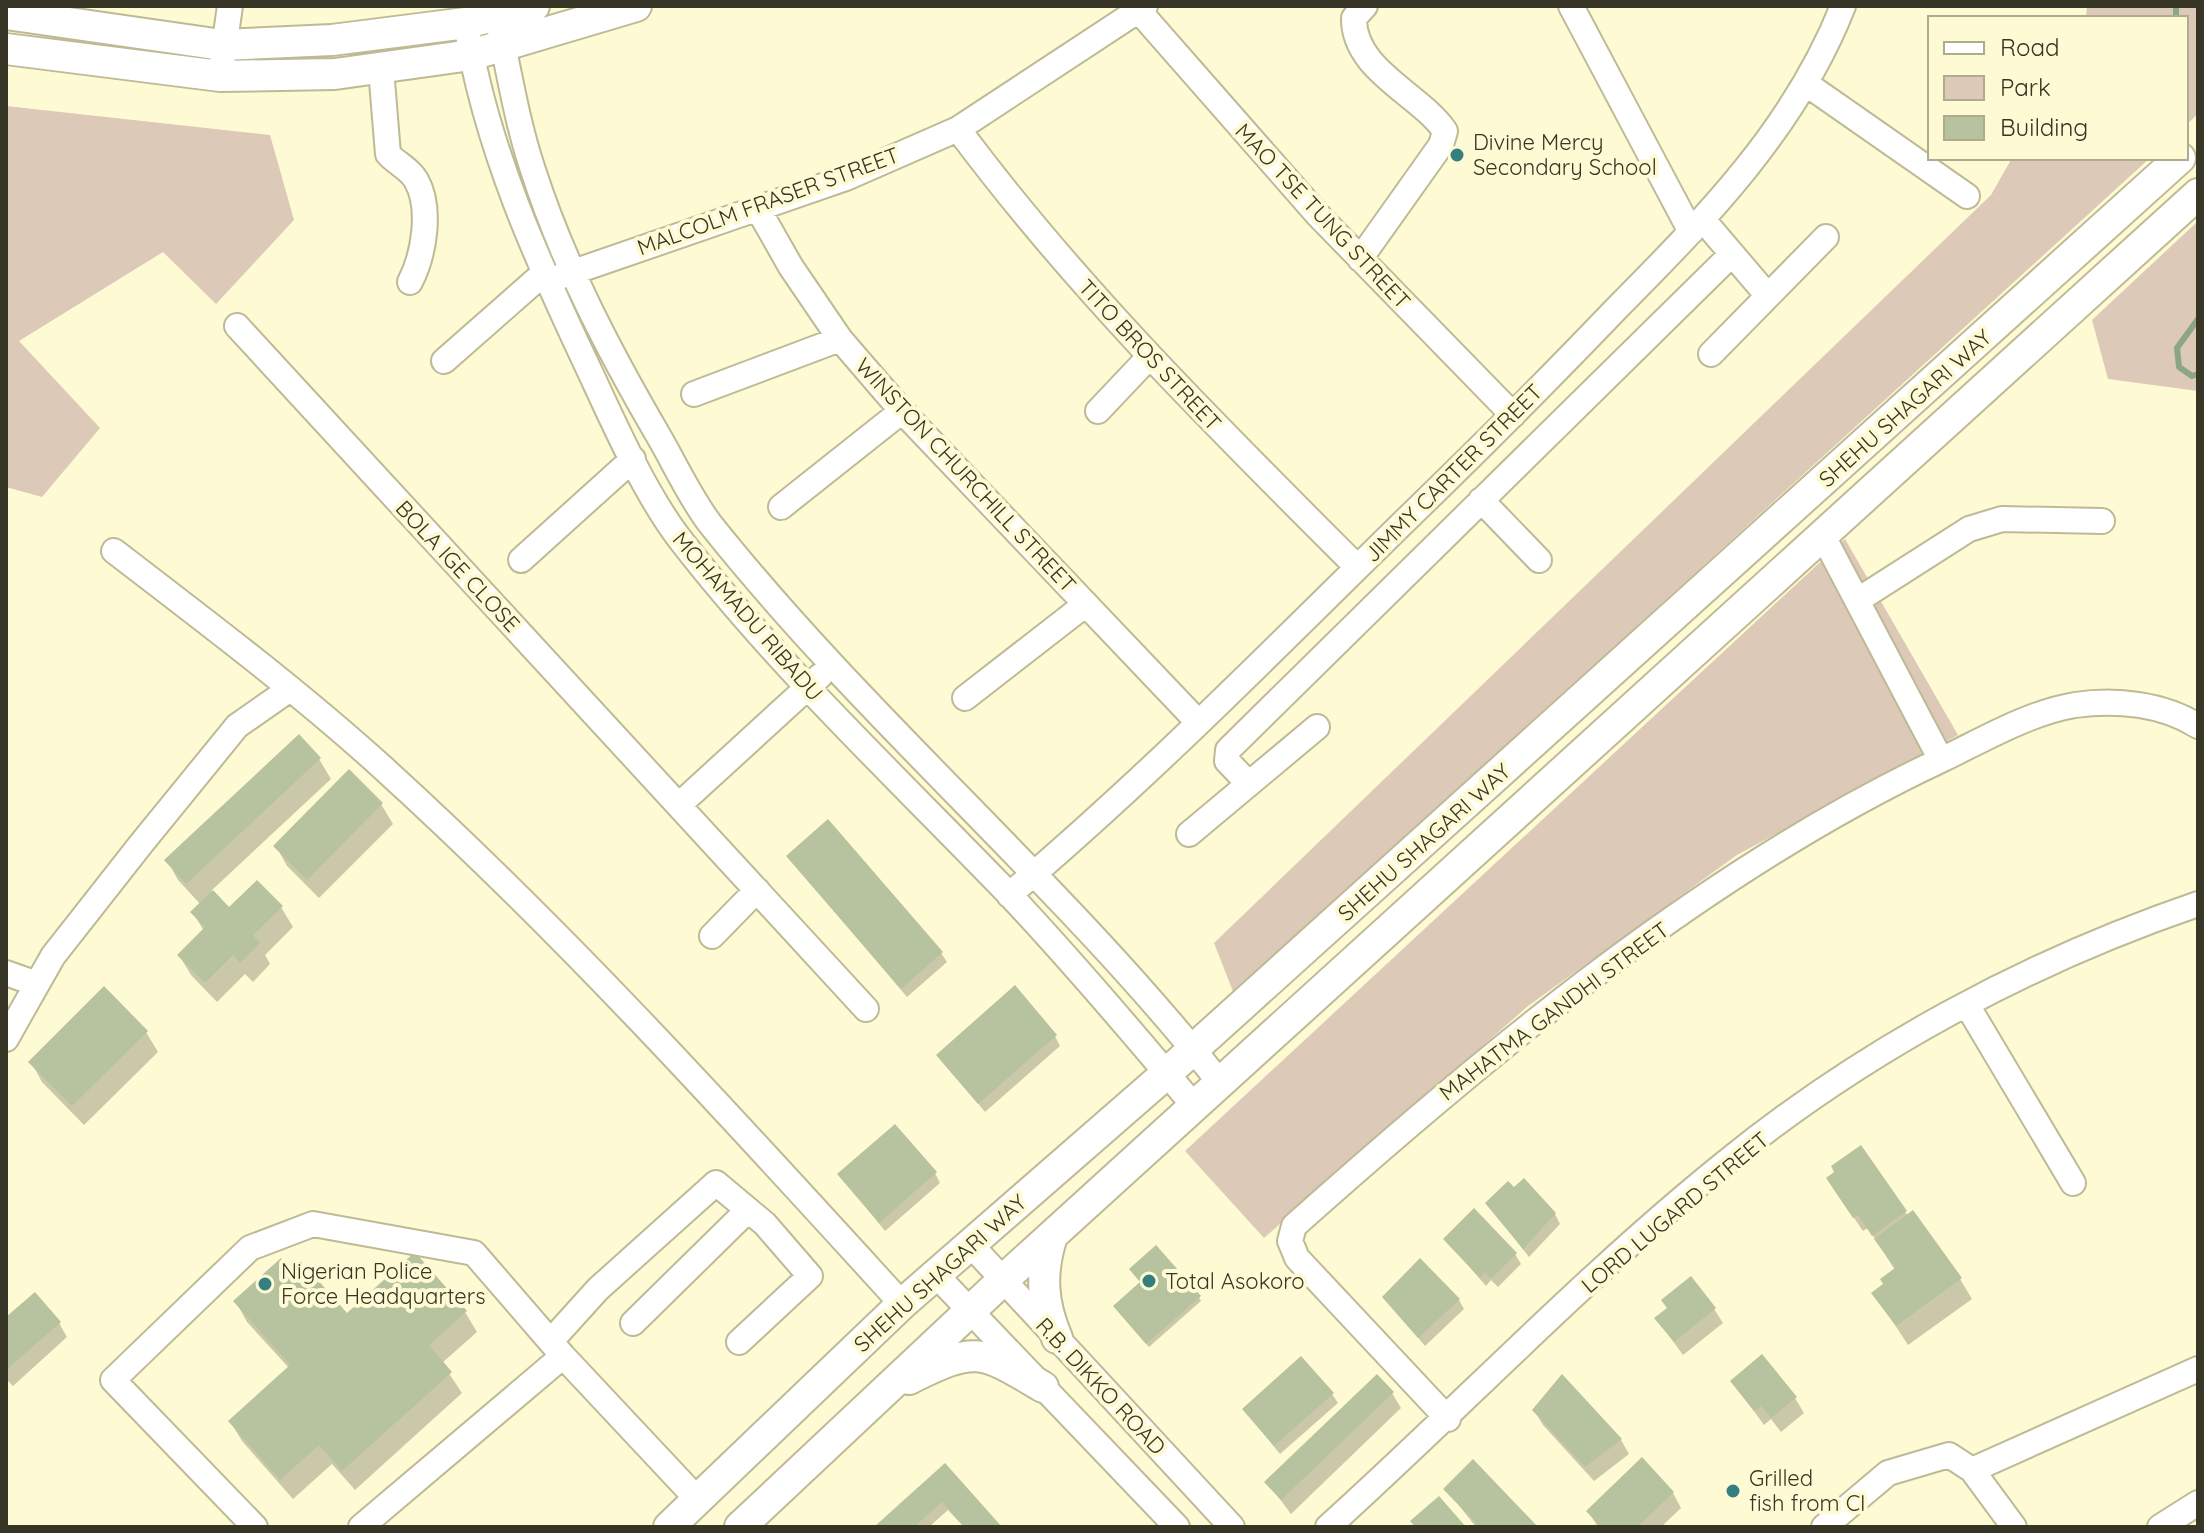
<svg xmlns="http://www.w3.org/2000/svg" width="2204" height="1533" font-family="Quicksand,sans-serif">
  <rect width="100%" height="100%" fill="#fefad4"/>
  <path fill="#ddc9b7" d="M2087,6H2198V114L2186,125V18H2086Z
    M6,106L270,135L294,220L216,304L163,252L19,341L100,428L42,497L6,487Z
    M2012,158H2150L1234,994L1214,943L1991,195Z
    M2198,221V391L2108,379L2092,320Z
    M1845,539L1958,735L1737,855L1528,1006L1264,1238L1185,1151Z"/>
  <path fill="#0003" d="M319,759L331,779L211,891L230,910L281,907L293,927L265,955L270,964L253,982L245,974L217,1002L191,975L179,955L204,931L193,913L201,905L178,880L167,860Z
    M381,804L393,824L319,898L287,866L276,846Z
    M788,857L941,953L947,962L907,997Z
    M146,1032L158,1052L84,1125L42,1082L31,1062Z
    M1055,1036L1060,1046L985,1112L939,1055Z
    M935,1173L940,1183L885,1231L840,1175Z
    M1837,1193L1905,1212L1960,1279L1972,1299L1908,1345L1874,1293L1885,1285L1895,1270L1868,1228L1863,1231Z
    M1487,1203L1555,1214L1560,1224L1529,1257Z
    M1446,1240L1515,1254L1521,1264L1498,1287L1491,1280L1486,1286Z
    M291,1273L347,1316L465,1312L477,1332L442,1363L462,1393L355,1490L332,1464L293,1499L242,1441L230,1421L289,1368L247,1322L236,1302Z
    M1199,1297L1201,1301L1149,1347L1118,1311Z
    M1384,1297L1459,1300L1464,1309L1425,1346Z
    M1714,1309L1723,1323L1683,1355L1657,1319Z
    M6,1320L59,1323L67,1337L13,1386L8,1381L6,1383Z
    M1732,1381L1795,1398L1804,1413L1781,1432L1771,1419L1764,1425Z
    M1392,1393L1401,1408L1291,1514L1267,1482Z
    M1332,1394L1338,1403L1280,1454L1244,1409Z
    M1534,1410L1621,1440L1629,1454L1594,1481L1543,1425Z
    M945,1466L999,1527H964L948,1510L929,1527H877Z
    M1446,1489L1535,1527H1476Z
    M1673,1493L1681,1508L1661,1527H1598L1588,1511Z"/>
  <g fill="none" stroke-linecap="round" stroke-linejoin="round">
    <path stroke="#8da587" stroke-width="6" d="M2176,18V6
      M2198,319L2177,348L2179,367L2192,376L2198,374"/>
  </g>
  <path fill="#b7c29e" d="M299,734L321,758L186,884L164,860Z
    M349,769L383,803L307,880L273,846Z
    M828,819L943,952L901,989L786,856Z
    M257,880L283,906L253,935L260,943L240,963L233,955L205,983L177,955L205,927L190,912L213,890L229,907Z
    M1015,985L1057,1035L978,1104L936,1055Z
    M104,986L148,1031L72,1106L28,1062Z
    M895,1124L937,1172L879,1223L837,1174Z
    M1861,1145L1907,1211L1872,1236L1858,1215L1853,1218L1826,1178L1834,1172L1831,1166Z
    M1524,1178L1556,1213L1523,1249L1485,1203L1508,1181L1514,1187Z
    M1474,1208L1517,1253L1491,1279L1485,1272L1480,1278L1443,1239Z
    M1913,1210L1962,1278L1896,1326L1871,1293L1883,1284L1880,1279L1895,1268L1874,1239Z
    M1156,1245L1201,1296L1146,1344L1113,1306L1140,1282L1129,1269Z
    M415,1252L467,1311L429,1345L452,1372L342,1471L319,1445L280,1480L228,1421L290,1365L233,1301L281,1258L291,1270L301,1261L347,1313Z
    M1420,1258L1460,1299L1418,1338L1382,1297Z
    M1691,1276L1716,1308L1674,1342L1654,1318L1667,1308L1661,1300Z
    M35,1292L61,1322L6,1370V1317Z
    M1762,1354L1797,1397L1771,1418L1761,1406L1754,1411L1730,1381Z
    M1301,1356L1334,1393L1274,1446L1242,1409Z
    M1377,1374L1394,1392L1281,1500L1264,1482Z
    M1562,1374L1622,1439L1585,1467L1532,1410Z
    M1642,1457L1674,1492L1637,1527H1601L1586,1511Z
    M1473,1459L1538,1527H1480L1443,1489Z
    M945,1463L1002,1527H964L942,1502L914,1527H874Z
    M1439,1496L1466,1527H1415L1410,1521Z"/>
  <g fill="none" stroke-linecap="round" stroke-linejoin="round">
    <g stroke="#beba95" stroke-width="28">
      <path id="minor" d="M1571,6L1691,232
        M1139,11L1318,215L1513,415
        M466,23C485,147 538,262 591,374C615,426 645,493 679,538C777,665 895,776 1006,891C1071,960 1134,1034 1195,1107
        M500,31C510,77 518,126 533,170C563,263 609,351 658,435C675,464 690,498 711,525C868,722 1064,885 1221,1084
        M381,69L388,154C397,164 409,168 416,180C432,208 424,255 410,282
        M220,76L230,6
        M1805,83L1967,196
        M958,129C1076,288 1217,427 1357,567
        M758,209L791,267L840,339L902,411L1198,722
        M1704,221L1768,296
        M1360,259L1441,145L1445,131C1420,94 1353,70 1354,18L1365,6
        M559,277L846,178L958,129L1145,6
        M237,326L866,1009
        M1711,354L1826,237
        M444,361L544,273
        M694,394L840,339
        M1098,411L1150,356
        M1481,500L1539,560
        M781,507L902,411
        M1823,536L1941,760
        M114,551C205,621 297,690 382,767C566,934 734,1120 902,1304
        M521,560L633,459
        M1858,600L1969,529L2002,519L2102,521
        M965,698L1086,604
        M1249,784L1227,761L1228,750L1732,254
        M679,805L820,676
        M1189,834L1317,727
        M1009,895C1150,776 1280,643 1412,514C1481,447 1549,379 1616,309C1706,218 1795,128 1843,6
        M712,936L757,890
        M6,973L37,984
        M1967,1005L2073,1183
        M6,1039L53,956L141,844L237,726L290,689
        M970,1244L1232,1527
        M935,1274L1177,1527
        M633,1323L748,1210
        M551,1341L598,1289L716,1183L765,1224L810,1276L739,1342
        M1448,1419L1297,1258L1290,1241L1294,1226C1488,1053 1705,871 1941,760C1983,740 2028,713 2075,705C2117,699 2163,704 2198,726
        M1972,1470L2198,1369
        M255,1527L113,1380L250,1248L313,1224L474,1253L563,1356
        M361,1527L563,1356L698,1500
        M1328,1527C1461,1407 1585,1276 1724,1164C1864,1050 2028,962 2198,904
        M1824,1527L1888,1473L1949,1455L1972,1470L2014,1527
        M2160,1527L2198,1503"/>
    </g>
    <g stroke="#beba95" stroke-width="34">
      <path id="major" d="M6,14L222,45L332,40L466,23L534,6
        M6,49L220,76L335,74L471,55L636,6
        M1052,1236C1040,1273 1042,1303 1057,1338
        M909,1379C977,1345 981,1350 1043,1387
        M669,1527L902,1304L1167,1073L2180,158
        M740,1527L1003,1280L2198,194"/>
    </g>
    <use href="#minor" stroke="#fff" stroke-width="24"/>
    <use href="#major" stroke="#fff" stroke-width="30"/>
  </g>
  <g fill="#367f7f" stroke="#fefad4" stroke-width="3">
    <circle cx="1457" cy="155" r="8"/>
    <circle cx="1149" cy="1281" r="8"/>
    <circle cx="265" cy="1284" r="8"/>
    <circle cx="1733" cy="1491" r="8"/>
  </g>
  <g text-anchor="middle" stroke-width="8" stroke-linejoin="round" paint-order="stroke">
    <g font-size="22" fill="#373526" stroke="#fefad4" text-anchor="start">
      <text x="1473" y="150">Divine Mercy<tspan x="1473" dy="25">Secondary School</tspan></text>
      <text x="281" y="1279">Nigerian Police<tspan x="281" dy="25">Force Headquarters</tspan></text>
      <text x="1165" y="1289">Total Asokoro</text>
      <text x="1749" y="1486">Grilled<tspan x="1749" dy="25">fish from CI</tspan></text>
    </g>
    <g font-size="22" fill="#373526" stroke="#fefad4">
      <text transform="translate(768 201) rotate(-20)" y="8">MALCOLM FRASER STREET</text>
      <text transform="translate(1323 216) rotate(47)" y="8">MAO TSE TUNG STREET</text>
      <text transform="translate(1150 355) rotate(47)" y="8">TITO BROS STREET</text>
      <text transform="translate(1905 408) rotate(-42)" y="8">SHEHU SHAGARI WAY</text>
      <text transform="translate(1453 473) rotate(-45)" y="8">JIMMY CARTER STREET</text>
      <text transform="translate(966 475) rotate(47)" y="8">WINSTON CHURCHILL STREET</text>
      <text transform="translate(458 566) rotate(47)" y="8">BOLA IGE CLOSE</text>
      <text transform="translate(748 616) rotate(49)" y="8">MOHAMADU RIBADU</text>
      <text transform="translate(1424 842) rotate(-42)" y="8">SHEHU SHAGARI WAY</text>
      <text transform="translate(1554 1011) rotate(-37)" y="8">MAHATMA GANDHI STREET</text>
      <text transform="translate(1675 1212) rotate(-40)" y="8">LORD LUGARD STREET</text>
      <text transform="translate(940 1273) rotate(-42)" y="8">SHEHU SHAGARI WAY</text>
      <text transform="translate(1101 1386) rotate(47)" y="8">R.B. DIKKO ROAD</text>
    </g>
  </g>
  <rect width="2204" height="1533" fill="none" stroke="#373526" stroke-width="16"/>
  <rect x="1928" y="16" width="260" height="144" fill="#fefad4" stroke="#aeab8e" stroke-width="2"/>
  <rect x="1944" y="42" width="40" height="12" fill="#ffffff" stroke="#aeab8e" stroke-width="2"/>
  <text x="2000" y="56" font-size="24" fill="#373526">Road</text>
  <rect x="1944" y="76" width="40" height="24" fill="#ddc9b7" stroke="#aeab8e" stroke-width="2"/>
  <text x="2000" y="96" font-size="24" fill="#373526">Park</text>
  <rect x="1944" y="116" width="40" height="24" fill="#b7c29e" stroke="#aeab8e" stroke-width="2"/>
  <text x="2000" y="136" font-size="24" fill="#373526">Building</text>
</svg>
